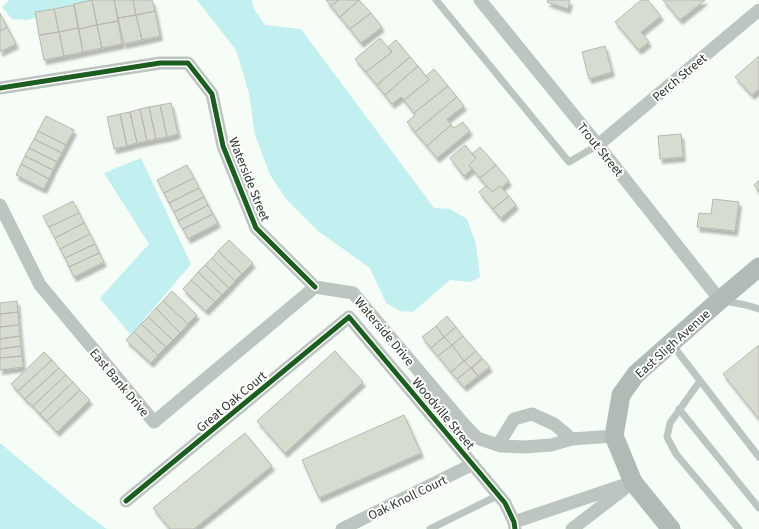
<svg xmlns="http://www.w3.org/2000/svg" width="759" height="529" font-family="'Source Sans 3',sans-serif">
  <defs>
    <filter id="shadow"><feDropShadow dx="2.5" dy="4.5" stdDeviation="1" flood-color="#0004"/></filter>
  </defs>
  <rect width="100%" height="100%" fill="#f6fcf6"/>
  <path fill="#c2efef" d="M9,0H98L28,20L12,19L2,7Z
    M197,0H252L254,9L265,25L301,29L434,208L450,209L467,219L476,244L480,277L471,282L450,280L413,312L400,311L386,303L370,268L318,231L287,200L270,175L255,135L249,93L236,50Z
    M141,158L191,264L131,335L100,298L149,244L104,173Z
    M0,443L77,507L107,529H0Z"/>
  <path fill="#d7dcd1" stroke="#b5b9b1" filter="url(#shadow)" d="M92,0H114L118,21L97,25Z
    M92,0L97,25L79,29L74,4Z
    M114,0H133L136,15L118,18Z
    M133,0H152L155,11L136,15Z
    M326,0H339L331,6Z
    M339,0H359L340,17L331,6Z
    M359,0L371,13L350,29L340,17Z
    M548,0H570L568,9L547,2Z
    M641,0H648L661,16L641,32L649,42L639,50L615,22Z
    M663,0H705L680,20Z
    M74,5L78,28L59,32L54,9Z
    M54,9L59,32L39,35L35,12Z
    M155,11L160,36L142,40L136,15Z
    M0,13L7,27L0,31Z
    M371,13L382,27L361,43L350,29Z
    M136,15L142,40L124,44L118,18Z
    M118,21L122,44L102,48L97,25Z
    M97,25L102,48L83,52L79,29Z
    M7,27L16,44L0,52V31Z
    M78,28L83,52L64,56L59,32Z
    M59,32L64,56L44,60L39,35Z
    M380,38L392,52L366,72L355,59Z
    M396,40L410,57L377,85L366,72L392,52L388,47Z
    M605,46L612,72L589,79L582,52Z
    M759,56V89L752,95L735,77Z
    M410,57L418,66L385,95L377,85Z
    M418,66L429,80L404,100L401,97L392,104L385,95Z
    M434,69L448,86L414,113L404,100L429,80L426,76Z
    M448,86L457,97L415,132L407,122L415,115L414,113Z
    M457,97L464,106L447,119L451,125L427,146L415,132Z
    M171,103L178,134L167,137L160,105Z
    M160,105L167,137L156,139L149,107Z
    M149,107L156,139L147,141L140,109Z
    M140,109L147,141L137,143L130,112Z
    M130,112L137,143L127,146L120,114Z
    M120,114L127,146L114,149L107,117Z
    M46,116L74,130L66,145L38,131Z
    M463,122L470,131L437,158L427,146L451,125L454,128Z
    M38,131L66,145L62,153L34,139Z
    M681,134L683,157L660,159L658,136Z
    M34,139L62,153L57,162L29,148Z
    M465,145L476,158L469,165L472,169L464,176L450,158Z
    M480,147L496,165L480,178L469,165L476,158L472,154Z
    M29,148L57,162L53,170L25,156Z
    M25,156L53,170L49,179L21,164Z
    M21,164L49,179L44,189L16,175Z
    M187,165L194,178L164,193L157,180Z
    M496,165L509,181L501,188L500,186L492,192L480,178Z
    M194,178L199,188L169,203L164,193Z
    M759,180V192L754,185Z
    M486,186L492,192L500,186L509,196L493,209L479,192Z
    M199,188L204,197L174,212L169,203Z
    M509,196L516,205L501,218L493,209Z
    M204,197L208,205L178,221L174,212Z
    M713,199L739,202L735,231L697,227L699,213L711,214Z
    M73,201L79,213L49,227L43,216Z
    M208,205L213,214L183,229L178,221Z
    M79,213L84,223L55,238L49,227Z
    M213,214L218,223L188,239L183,229Z
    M84,223L90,234L60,249L55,238Z
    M90,234L95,244L65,258L60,249Z
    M229,240L253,263L242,274L218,251Z
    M95,244L99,253L69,267L65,258Z
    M218,251L242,274L235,281L212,258Z
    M99,253L104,262L74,277L69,267Z
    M212,258L235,281L229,288L205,265Z
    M205,265L229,288L222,295L198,272Z
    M198,272L222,295L215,302L191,280Z
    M191,280L215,302L206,311L183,289Z
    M172,291L197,315L188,324L163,301Z
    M17,301L18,312L0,314V303Z
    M163,301L188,324L180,333L156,308Z
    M156,308L180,333L173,340L148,317Z
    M18,312L19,325L0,327V314Z
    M447,316L456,327L444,337L436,326Z
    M148,317L173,340L166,347L141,324Z
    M141,324L166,347L158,355L134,332Z
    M19,325L20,336L0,339V327Z
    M436,326L444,337L431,348L422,337Z
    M456,327L463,336L452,345L444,337Z
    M134,332L158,355L151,363L126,340Z
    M20,336L21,346L0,349V339Z
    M463,336L476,351L464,361L452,345Z
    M444,337L452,345L438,356L431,348Z
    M452,345L464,361L451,372L438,356Z
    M759,345V419L723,374Z
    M21,346L22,356L0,358V349Z
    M335,351L363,382L285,453L257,421Z
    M476,351L482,358L471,368L464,361Z
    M44,352L52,360L18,391L11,384Z
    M22,356L23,367L0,370V358Z
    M483,359L490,367L478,376L472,368Z
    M52,360L59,368L25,399L18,391Z
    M464,361L471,368L457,379L451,372Z
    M59,368L66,375L33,406L25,399Z
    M471,368L478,376L464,387L457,379Z
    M66,375L73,382L40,414L33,406Z
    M73,382L80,390L47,421L40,414Z
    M80,390L90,400L57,432L47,421Z
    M404,415L421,453L319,498L302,460Z
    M245,433L272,466L194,529H170L153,508Z"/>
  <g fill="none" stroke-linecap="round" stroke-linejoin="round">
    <path stroke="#bdc5c1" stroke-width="7" d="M436,0L569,162L598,145
      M724,301L746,305L759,309
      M671,343L759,457
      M700,381L670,423L667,437L676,454L739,529
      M679,409L759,508
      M430,529L499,495"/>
    <path stroke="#bdc5c1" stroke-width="13" d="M480,0L598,145L720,300
      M0,88L160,63H188L212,94L223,146L256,228L315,287
      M598,145L759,10
      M0,205L40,285L154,422L315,287
      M315,287L353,293L462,422L477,438L501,446L525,447L551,445L572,439L614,436
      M498,445L514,419L532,414L554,424L572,439
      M126,501L349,317L505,503L514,522L515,529
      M514,522L633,482
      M342,529L473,464
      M572,529L624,489"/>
    <path stroke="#b0bbb6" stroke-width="19" d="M671,529L633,482L614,436L621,395L636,374L720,300L759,267"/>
    <g stroke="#fff" stroke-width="8">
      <path id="cycleway" d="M0,88L160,63H188L212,94L223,146L256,228L315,287
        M126,501L349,317L505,503L514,522L515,529"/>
    </g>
    <use href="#cycleway" stroke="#1b5e20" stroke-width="5"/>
  </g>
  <g text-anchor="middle" stroke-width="4" stroke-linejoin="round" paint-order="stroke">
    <g font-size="13" fill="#29332a" stroke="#fff">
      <text transform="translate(679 77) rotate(-40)" y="5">Perch Street</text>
      <text transform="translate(601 149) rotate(51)" y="5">Trout Street</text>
      <text transform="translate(250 179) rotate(68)" y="5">Waterside Street</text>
      <text transform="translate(385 331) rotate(50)" y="5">Waterside Drive</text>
      <text transform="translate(672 343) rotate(-42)" y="5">East Sligh Avenue</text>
      <text transform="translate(120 382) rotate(50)" y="5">East Bank Drive</text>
      <text transform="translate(231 401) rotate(-40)" y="5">Great Oak Court</text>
      <text transform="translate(444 413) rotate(50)" y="5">Woodville Street</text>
      <text transform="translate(407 497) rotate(-26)" y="5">Oak Knoll Court</text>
    </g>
  </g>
</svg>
